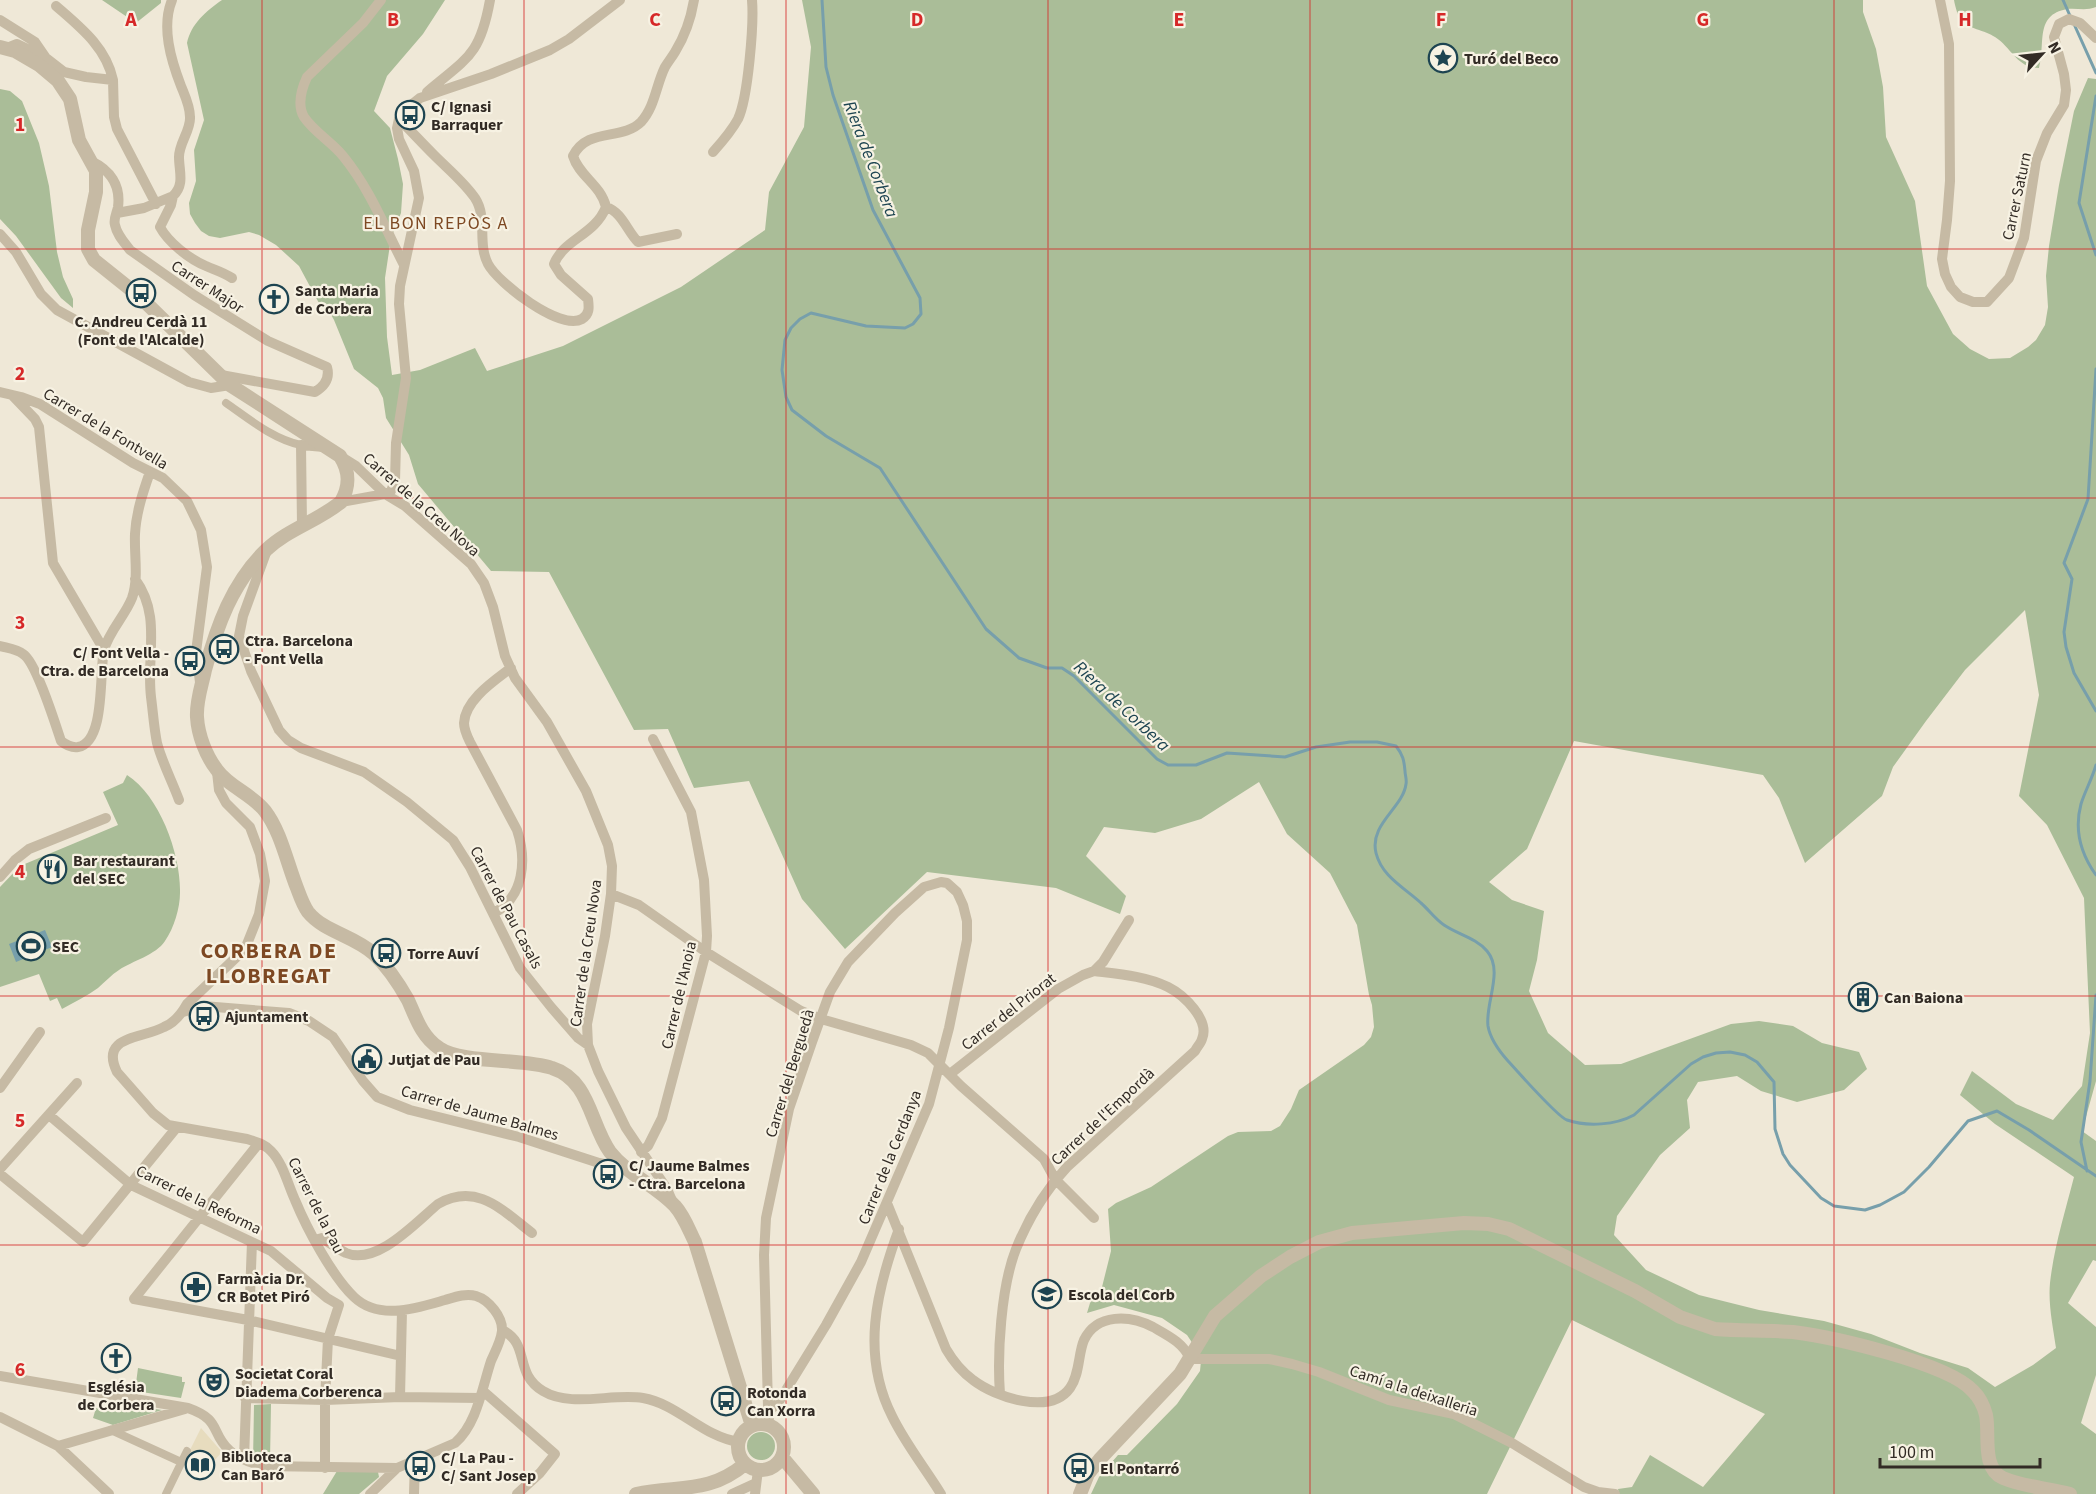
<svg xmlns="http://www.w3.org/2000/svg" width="2096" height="1494" font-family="'Source Sans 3',sans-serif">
  <rect width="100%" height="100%" fill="#efe8d7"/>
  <path fill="#aabd98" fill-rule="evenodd" d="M102,0H161V3L136,23Z
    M222,0H445L423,34L387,76L374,111L390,128L398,159L403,184L401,213L391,238L385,278L387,337L392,375L420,370L475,348L487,371L563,346L681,287L765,230L769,192L804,127L811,47L802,0H1863V12L1876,49L1883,87L1886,137L1915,201L1927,286L1953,334L1970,349L1989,359L2010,358L2028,347L2036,340L2045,325L2048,307L2046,276L2049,246L2059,185L2074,111L2088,78L2096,79V1081L2082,1131L2096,1141V1261L2093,1260L2068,1303L2096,1327V1375L2081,1423L2096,1434V1494H1619L1618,1489L1632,1487L1650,1455L1703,1487L1765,1414L1572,1320L1487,1494H1091L1099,1477L1118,1455H1127L1177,1404L1200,1371L1201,1361L1193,1344L1187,1335L1162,1318L1114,1305L1087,1313L1090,1303L1102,1287L1111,1251L1108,1209L1116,1203L1151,1187L1228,1136L1238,1132L1271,1131L1280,1126L1291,1109L1299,1090L1364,1045L1371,1037L1374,1027L1372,1005L1369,995L1357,925L1330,873L1287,834L1259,782L1201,819L1155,833L1104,827L1086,856L1126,896L1120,914L1056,888L927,872L845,949L802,899L749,781L694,788L668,729L634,730L549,572L491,571L418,484L409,455L386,418L383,398L378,388L354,369L334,320L329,311L320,305L299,266L276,245L259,235L249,232L220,238L209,236L201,231L195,223L190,214L189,203L196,181L194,150L204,120L187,43C191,24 206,11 222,0ZM2025,610L2039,695L2019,796L2047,825L2084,898L2090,1033L2082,1086L2053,1120L2016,1104L1972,1071L1960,1095L1995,1124L2074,1177C2065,1212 2054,1247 2050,1283C2048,1304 2053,1327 2056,1348L2033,1365L1995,1387L1968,1368L1920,1353L1871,1334L1824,1321L1759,1310L1699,1295L1646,1270L1614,1235L1617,1216L1660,1155L1690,1128L1687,1100L1698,1082L1737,1076L1761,1091L1797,1102L1844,1090L1867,1069L1859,1052L1822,1043L1793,1026L1759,1021L1731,1024L1621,1064L1585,1065L1548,1033L1529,991L1537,960L1544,911L1512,900L1489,882L1527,849L1574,741L1763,775L1779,798L1805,863L1882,796L1893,767L1926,721L1965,670Z
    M1954,0H2096V7C2086,11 2078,8 2067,9C2034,15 2046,44 2039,68C2017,68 2012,48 1995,37C1986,31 1966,27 1962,22C1958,17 1955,6 1954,0Z
    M0,89L10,91L22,101L39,143L49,186L57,252L63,277L73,299V308L61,298L16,236L0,219Z
    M127,775C160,796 181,855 180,893C180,908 174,928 165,941C156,955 132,961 119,970C111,975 105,982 98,988C87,996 74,1002 62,1009L57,998L50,1001L39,974L0,987V887L20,866L118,825L103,792L123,783Z
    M138,1368L182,1377V1382H185L181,1398L135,1391Z
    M271,1404L270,1461H253L254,1405Z
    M134,1406L162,1410L113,1425L93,1418L96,1408L118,1411Z
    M747 1446a14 14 0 1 1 28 0a14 14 0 1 1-28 0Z
    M337,1471L378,1472L379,1477L359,1494H323Z"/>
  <path fill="#e7dcbe" d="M201,1428L222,1452L212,1463L188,1454Z"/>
  <path fill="#779fab" d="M45,930L52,947L16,962L9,944Z"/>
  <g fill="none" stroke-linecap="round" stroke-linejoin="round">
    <path stroke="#779fab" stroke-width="3" d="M822,0L826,67L833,95L873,210L920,298L921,314L913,324L905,328L866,326L811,313L800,319L791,328L785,340L782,370L786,397L792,410L826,436L880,468L986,629L1019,658L1047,668H1062L1074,676L1157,759L1168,765H1196L1227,753L1285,757L1316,747L1350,742H1377L1396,746C1403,755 1404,760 1405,771C1405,775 1407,780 1406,784C1403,808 1369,824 1376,853C1382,877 1405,888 1421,903C1429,910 1435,919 1444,925C1457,934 1476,938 1487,951C1504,971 1485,1003 1488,1026C1490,1038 1500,1052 1508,1061C1517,1071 1559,1118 1567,1120C1587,1127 1616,1125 1634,1115L1691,1064L1703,1057L1716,1053L1730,1052L1745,1055L1757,1062L1774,1082L1775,1129L1783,1154L1790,1165L1821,1198L1834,1206L1865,1210L1880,1205L1904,1192L1929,1167L1968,1121L1997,1111L2029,1130L2096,1176
      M2063,0L2071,18
      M2074,24L2096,73
      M2096,96L2079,203L2096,255
      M2096,369L2088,499L2064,563L2072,579L2064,632L2066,647L2074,673L2096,711
      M2096,765C2092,779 2085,791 2081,804C2074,830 2081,854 2096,875
      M2087,1171L2081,1142L2090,1081L2096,995"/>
    <path stroke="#c6baa4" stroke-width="8" d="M226,403C249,419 273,439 301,445
      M111,1430L181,1462
      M166,1494L187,1451"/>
    <path stroke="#c6baa4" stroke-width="10" d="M172,0C161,27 171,60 181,86C185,96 190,106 190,117C191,130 179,143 179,157C179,171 185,185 173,196
      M381,0L363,23L307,77C302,88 297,105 304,117C314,132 332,142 343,156C370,189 385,228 404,265
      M1940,0L1949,44L1950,181L1947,220L1942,259L1945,274L1951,287L1960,297L1973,302H1987L2009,278L2024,238L2036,161L2047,133L2064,105L2066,90L2064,74L2054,37L2059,24L2069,19L2080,23L2096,38
      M56,6C80,27 106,47 113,80
      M0,20L35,42L46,58L64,72L86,77L113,80L114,117L117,129L156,204
      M7,48L17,44L46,58
      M427,92C467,58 480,56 490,0
      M399,119C411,131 422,143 434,155C448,169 464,182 475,198C488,218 477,243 488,264C498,283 560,331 582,319C590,314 589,307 588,299L561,275L554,264C564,239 595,235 606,207C601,185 579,176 573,156C587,127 622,141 641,122C655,107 656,85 665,67C668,62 672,57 675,52C685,36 691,18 694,0
      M713,152C722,142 731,132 738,119C748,98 754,24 752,0
      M91,161C110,170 121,185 118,207C117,213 113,219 115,225C117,235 124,242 130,250L194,295L268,341L327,367C330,378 325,386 315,392L221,375
      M606,207C622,212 627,231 638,242L677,234
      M117,213L144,208L173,196L171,205L160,227C168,242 189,259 206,266C215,270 223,272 232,278
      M0,234L16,252L41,294L57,310L189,382L211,388L230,385
      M0,392L21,397L40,404L133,463L163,478L187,501L201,530L207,567L196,652L200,682
      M12,395L35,419L39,427L53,563L104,650
      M340,456L356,466L385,494L405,506L471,564L484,583L493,607L505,656L515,678L547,722L586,791L608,845L612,866L611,894L605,936L587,1024L588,1045L598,1071L626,1128L667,1189L673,1203
      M341,502L385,494L391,491L395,481L396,443L406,378L399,304L400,286L419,198L414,171L399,139L397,128L399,119L405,110L420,98L491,74L550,50L569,39L620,0
      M302,525L301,445L324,447
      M267,550L243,616L239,636L251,671L279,730L288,740L301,748L364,772L407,802L453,840L470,867L520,968L551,1007L578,1038L588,1045
      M135,579C162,616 146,655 151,697C153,712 154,728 157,743C162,762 172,781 179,800
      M0,646C7,648 17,649 23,654C36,662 55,723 61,741C66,745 71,748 78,747C106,742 99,671 104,650C109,631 125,616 132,598C139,578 134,555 135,534C136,513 143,492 150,472
      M217,772L219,790L226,803L250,827L260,854L265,881L259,914L245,949L187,1004C182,1013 174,1023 164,1027C143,1039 99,1035 117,1072L153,1113L168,1125L247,1139C256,1142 265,1144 271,1151C283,1163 288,1185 295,1200C307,1229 332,1276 354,1297C379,1321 417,1308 445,1300C455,1297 466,1293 476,1296C489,1300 503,1317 502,1331C501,1341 495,1352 491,1361C482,1388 477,1424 455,1443L397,1468L370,1494
      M0,877L15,860L29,849L106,818
      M611,894L639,905L706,952L801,1011L821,1019L911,1045L928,1053L961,1086L1044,1159L1055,1179L1094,1218
      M494,913C524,897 527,860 517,830L470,742C467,736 464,730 464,723C465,700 494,681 511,668
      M183,1012L203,1006L289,1013L309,1021L333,1037L363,1081L377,1097L410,1110L519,1137L599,1163L624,1168
      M950,1074L1058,989L1083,975L1094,971L1103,962L1129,920
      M0,1088L40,1032
      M49,1115L131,1185L271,1251L327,1298L339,1305
      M259,1143L134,1299L248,1320L401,1356
      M641,1152L648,1146L662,1118L706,952L707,936L704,880L691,812L653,739
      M0,1169L77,1083
      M0,1174L83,1242L177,1127
      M887,1203L946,1349C953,1361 962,1372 973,1380C995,1397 1050,1416 1070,1388C1080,1374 1078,1354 1084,1340C1097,1313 1130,1315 1153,1327C1167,1335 1184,1343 1190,1359H1269L1292,1364L1319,1372L1389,1400L1454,1414L1512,1443L1584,1487L1598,1492L1615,1494
      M899,1229C876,1291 861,1355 892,1416C905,1443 925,1468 941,1494
      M315,1240L322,1238C330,1243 338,1249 346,1253C377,1266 416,1222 438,1204C477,1182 502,1210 532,1233
      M502,1330C531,1344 513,1373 543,1391C571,1408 612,1393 643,1398C678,1404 703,1437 739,1442
      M0,1376L188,1408C222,1420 210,1432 229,1450C238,1459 251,1463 263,1466L397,1468
      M483,1391L555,1454L540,1473L517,1494
      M1000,1394C997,1354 1001,1287 1016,1249C1028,1219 1045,1191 1067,1167L1195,1051C1197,1047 1201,1043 1202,1039C1210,1020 1184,995 1168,987C1146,976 1119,974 1094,971
      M400,1397L402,1311
      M245,1398L325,1400L400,1397L480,1398
      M0,1417L58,1446L109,1494
      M768,1424L770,1410L778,1403L826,1325L861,1262L929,1104L949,1028L967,940V921L963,905L957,892L947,883L941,882L924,887L895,913L848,962L830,992L812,1042L789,1109L766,1218L764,1255L768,1406L770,1410
      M58,1446L185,1409
      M244,1459L252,1242
      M325,1468V1400L328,1339L339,1305
      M414,1494L415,1460
      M732,1494L756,1483
      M755,1494L758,1470"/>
    <path stroke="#c6baa4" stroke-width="14" d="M0,47L15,51L39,65L58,81L70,99L79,140L96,171V192L88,230V249L94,260L139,296L230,385L340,456C350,472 350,486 341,502C318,521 288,529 266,550C232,583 217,626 205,670C202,685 196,701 197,717C198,735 206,756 217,770C229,787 252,794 265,811C281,832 287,863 297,888C300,896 303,905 308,912C324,932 355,936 374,954C388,967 399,984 408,1000C416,1018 422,1037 439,1048C462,1064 523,1058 552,1068C590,1080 590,1124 610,1152C628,1175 655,1185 675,1206C684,1216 689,1230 695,1242L752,1426
      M738 1447a23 23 0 1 1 46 0a23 23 0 1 1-46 0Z
      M782,1457L813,1494
      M636,1494C679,1485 709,1494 745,1464
      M1080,1494L1088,1474L1100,1459L1180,1374L1215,1316L1261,1276L1290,1257L1319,1242L1352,1233L1464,1223L1488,1224L1509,1229L1635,1291L1680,1317L1715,1329C1741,1331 1767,1330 1793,1332C1832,1337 1948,1363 1973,1391C1979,1397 1984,1407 1986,1415C1990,1434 1981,1468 2003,1478C2024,1487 2048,1488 2070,1494"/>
  </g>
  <path fill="none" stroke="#d62828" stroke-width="1.5" stroke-opacity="0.55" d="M262,0V1494M524,0V1494M786,0V1494M1048,0V1494M1310,0V1494M1572,0V1494M1834,0V1494M0,249H2096M0,498H2096M0,747H2096M0,996H2096M0,1245H2096"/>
  <defs>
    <g id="sight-ring" transform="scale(1.5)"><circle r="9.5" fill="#f7f2e3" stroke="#1d4451" stroke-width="1.5"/><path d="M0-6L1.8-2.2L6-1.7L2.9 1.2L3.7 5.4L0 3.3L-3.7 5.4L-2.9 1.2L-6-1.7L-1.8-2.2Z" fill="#1d4451"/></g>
    <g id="bus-ring" transform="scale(1.5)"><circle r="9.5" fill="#f7f2e3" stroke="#1d4451" stroke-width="1.5"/><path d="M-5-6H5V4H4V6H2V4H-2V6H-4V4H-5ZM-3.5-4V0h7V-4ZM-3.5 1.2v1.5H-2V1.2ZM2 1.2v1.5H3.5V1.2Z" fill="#1d4451"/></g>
    <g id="church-ring" transform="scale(1.5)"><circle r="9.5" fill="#f7f2e3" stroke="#1d4451" stroke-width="1.5"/><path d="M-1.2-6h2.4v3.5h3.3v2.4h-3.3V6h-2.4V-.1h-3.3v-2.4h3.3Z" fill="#1d4451"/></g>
    <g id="restaurant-ring" transform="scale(1.5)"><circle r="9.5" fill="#f7f2e3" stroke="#1d4451" stroke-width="1.5"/><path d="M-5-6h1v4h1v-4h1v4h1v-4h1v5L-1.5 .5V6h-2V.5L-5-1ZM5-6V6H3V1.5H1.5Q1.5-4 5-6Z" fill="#1d4451"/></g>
    <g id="stadium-ring" transform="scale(1.5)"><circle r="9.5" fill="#f7f2e3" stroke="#1d4451" stroke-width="1.5"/><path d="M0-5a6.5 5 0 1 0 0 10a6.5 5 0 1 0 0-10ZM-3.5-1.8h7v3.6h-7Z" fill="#1d4451"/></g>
    <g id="building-ring" transform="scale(1.5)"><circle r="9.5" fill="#f7f2e3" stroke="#1d4451" stroke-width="1.5"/><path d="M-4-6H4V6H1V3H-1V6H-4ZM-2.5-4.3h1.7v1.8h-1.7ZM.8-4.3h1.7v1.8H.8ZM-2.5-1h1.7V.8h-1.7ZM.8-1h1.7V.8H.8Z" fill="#1d4451"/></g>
    <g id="civic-ring" transform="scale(1.5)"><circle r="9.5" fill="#f7f2e3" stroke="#1d4451" stroke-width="1.5"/><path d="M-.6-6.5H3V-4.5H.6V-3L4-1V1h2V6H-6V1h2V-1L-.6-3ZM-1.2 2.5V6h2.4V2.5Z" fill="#1d4451"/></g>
    <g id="pharmacy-ring" transform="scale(1.5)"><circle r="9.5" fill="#f7f2e3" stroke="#1d4451" stroke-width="1.5"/><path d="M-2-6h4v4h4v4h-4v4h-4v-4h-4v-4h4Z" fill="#1d4451"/></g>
    <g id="school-ring" transform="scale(1.5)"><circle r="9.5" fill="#f7f2e3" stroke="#1d4451" stroke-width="1.5"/><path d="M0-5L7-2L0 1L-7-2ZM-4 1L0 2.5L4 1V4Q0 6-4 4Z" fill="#1d4451"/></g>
    <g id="theatre-ring" transform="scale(1.5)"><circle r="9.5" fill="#f7f2e3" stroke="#1d4451" stroke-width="1.5"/><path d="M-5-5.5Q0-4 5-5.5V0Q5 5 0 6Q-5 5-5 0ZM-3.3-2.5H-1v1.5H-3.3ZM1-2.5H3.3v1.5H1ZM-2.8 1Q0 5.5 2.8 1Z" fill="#1d4451"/></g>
    <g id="library-ring" transform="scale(1.5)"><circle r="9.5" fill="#f7f2e3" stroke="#1d4451" stroke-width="1.5"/><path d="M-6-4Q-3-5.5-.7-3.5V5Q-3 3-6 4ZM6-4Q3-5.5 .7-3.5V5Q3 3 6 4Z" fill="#1d4451"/></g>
  </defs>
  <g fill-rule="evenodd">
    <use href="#sight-ring" x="1443" y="58"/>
    <use href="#bus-ring" x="410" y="115"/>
    <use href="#bus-ring" x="141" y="293"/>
    <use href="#church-ring" x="274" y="299"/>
    <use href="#bus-ring" x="224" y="649"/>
    <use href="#bus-ring" x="190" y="661"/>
    <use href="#restaurant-ring" x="52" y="869"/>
    <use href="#stadium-ring" x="31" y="946"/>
    <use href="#bus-ring" x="386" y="953"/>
    <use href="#building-ring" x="1863" y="997"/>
    <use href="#bus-ring" x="204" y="1016"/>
    <use href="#civic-ring" x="367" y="1059"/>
    <use href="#bus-ring" x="608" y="1174"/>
    <use href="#pharmacy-ring" x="196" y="1287"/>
    <use href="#school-ring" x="1047" y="1294"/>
    <use href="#church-ring" x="116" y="1358"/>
    <use href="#theatre-ring" x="214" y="1382"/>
    <use href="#bus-ring" x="726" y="1401"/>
    <use href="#library-ring" x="200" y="1465"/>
    <use href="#bus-ring" x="420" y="1466"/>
    <use href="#bus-ring" x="1079" y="1468"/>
  </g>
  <g text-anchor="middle" stroke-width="4.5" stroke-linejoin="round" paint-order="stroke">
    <g font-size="16" font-weight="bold" fill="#322b25" stroke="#f7f2e3" text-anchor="start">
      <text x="1464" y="64">Turó del Beco</text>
      <text x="431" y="112">C/ Ignasi<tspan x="431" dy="18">Barraquer</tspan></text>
      <text x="295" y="296">Santa Maria<tspan x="295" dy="18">de Corbera</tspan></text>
      <text x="141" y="327" text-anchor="middle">C. Andreu Cerdà 11<tspan x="141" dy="18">(Font de l'Alcalde)</tspan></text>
      <text x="245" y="646">Ctra. Barcelona<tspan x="245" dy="18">- Font Vella</tspan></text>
      <text x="169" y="658" text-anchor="end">C/ Font Vella -<tspan x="169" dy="18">Ctra. de Barcelona</tspan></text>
      <text x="73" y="866">Bar restaurant<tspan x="73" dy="18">del SEC</tspan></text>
      <text x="52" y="952">SEC</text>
      <text x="407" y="959">Torre Auví</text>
      <text x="1884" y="1003">Can Baiona</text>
      <text x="225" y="1022">Ajuntament</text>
      <text x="388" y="1065">Jutjat de Pau</text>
      <text x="629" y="1171">C/ Jaume Balmes<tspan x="629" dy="18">- Ctra. Barcelona</tspan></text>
      <text x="217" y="1284">Farmàcia Dr.<tspan x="217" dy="18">CR Botet Piró</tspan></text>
      <text x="1068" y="1300">Escola del Corb</text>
      <text x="235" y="1379">Societat Coral<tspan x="235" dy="18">Diadema Corberenca</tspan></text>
      <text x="116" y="1392" text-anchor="middle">Església<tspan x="116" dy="18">de Corbera</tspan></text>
      <text x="747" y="1398">Rotonda<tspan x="747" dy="18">Can Xorra</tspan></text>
      <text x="221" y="1462">Biblioteca<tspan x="221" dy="18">Can Baró</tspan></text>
      <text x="441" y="1463">C/ La Pau -<tspan x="441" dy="18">C/ Sant Josep</tspan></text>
      <text x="1100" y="1474">El Pontarró</text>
    </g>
    <g font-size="16" fill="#322b25" stroke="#f7f2e3">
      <text transform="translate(2016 196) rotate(-78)" y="6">Carrer Saturn</text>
      <text transform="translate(208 286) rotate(33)" y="6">Carrer Major</text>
      <text transform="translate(106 428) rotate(31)" y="6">Carrer de la Fontvella</text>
      <text transform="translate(422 504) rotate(41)" y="6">Carrer de la Creu Nova</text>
      <text transform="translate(507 907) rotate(62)" y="6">Carrer de Pau Casals</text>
      <text transform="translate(585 953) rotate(-82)" y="6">Carrer de la Creu Nova</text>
      <text transform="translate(678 995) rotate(-77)" y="6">Carrer de l'Anoia</text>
      <text transform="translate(1008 1011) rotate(-38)" y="6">Carrer del Priorat</text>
      <text transform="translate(789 1073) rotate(-73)" y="6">Carrer del Berguedà</text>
      <text transform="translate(480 1112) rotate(16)" y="6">Carrer de Jaume Balmes</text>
      <text transform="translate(1102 1116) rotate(-43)" y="6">Carrer de l'Empordà</text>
      <text transform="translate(889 1157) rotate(-68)" y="6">Carrer de la Cerdanya</text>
      <text transform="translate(199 1199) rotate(26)" y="6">Carrer de la Reforma</text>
      <text transform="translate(317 1205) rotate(63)" y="6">Carrer de la Pau</text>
      <text transform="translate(1414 1390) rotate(18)" y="6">Camí a la deixalleria</text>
    </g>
    <g font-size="18" font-style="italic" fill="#1d4451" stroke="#f7f2e3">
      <text transform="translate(871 159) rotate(69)" y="6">Riera de Corbera</text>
      <text transform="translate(1122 706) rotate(43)" y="6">Riera de Corbera</text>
    </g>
    <g font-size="18" letter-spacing="1.5" fill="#7d4822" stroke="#f7f2e3">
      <text x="436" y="229">EL BON REPÒS A</text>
    </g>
    <g font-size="22" font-weight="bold" letter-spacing="1.5" fill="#7d4822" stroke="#f7f2e3">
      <text x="269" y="958">CORBERA DE<tspan x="269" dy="25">LLOBREGAT</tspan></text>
    </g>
  </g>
  <g font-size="20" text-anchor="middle" font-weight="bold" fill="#d62828" stroke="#f7f2e3" stroke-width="4.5" stroke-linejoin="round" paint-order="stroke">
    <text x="131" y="26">A</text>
    <text x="393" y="26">B</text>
    <text x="655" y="26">C</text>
    <text x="917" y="26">D</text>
    <text x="1179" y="26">E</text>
    <text x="1441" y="26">F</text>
    <text x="1703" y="26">G</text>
    <text x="1965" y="26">H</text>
    <text x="20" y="131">1</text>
    <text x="20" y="380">2</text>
    <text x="20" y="629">3</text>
    <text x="20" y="878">4</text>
    <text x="20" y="1127">5</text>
    <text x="20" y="1376">6</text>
  </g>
  <g transform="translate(2042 54) rotate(63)" stroke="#f7f2e3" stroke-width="4.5" paint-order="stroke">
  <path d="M0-4.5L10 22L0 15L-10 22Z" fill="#322b25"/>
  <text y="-9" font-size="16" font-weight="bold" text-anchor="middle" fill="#322b25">N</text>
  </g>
  <path d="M1880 1458v9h160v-9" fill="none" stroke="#322b25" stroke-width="3"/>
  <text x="1889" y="1458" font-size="18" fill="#322b25" stroke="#f7f2e3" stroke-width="4.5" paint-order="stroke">100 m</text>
</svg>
